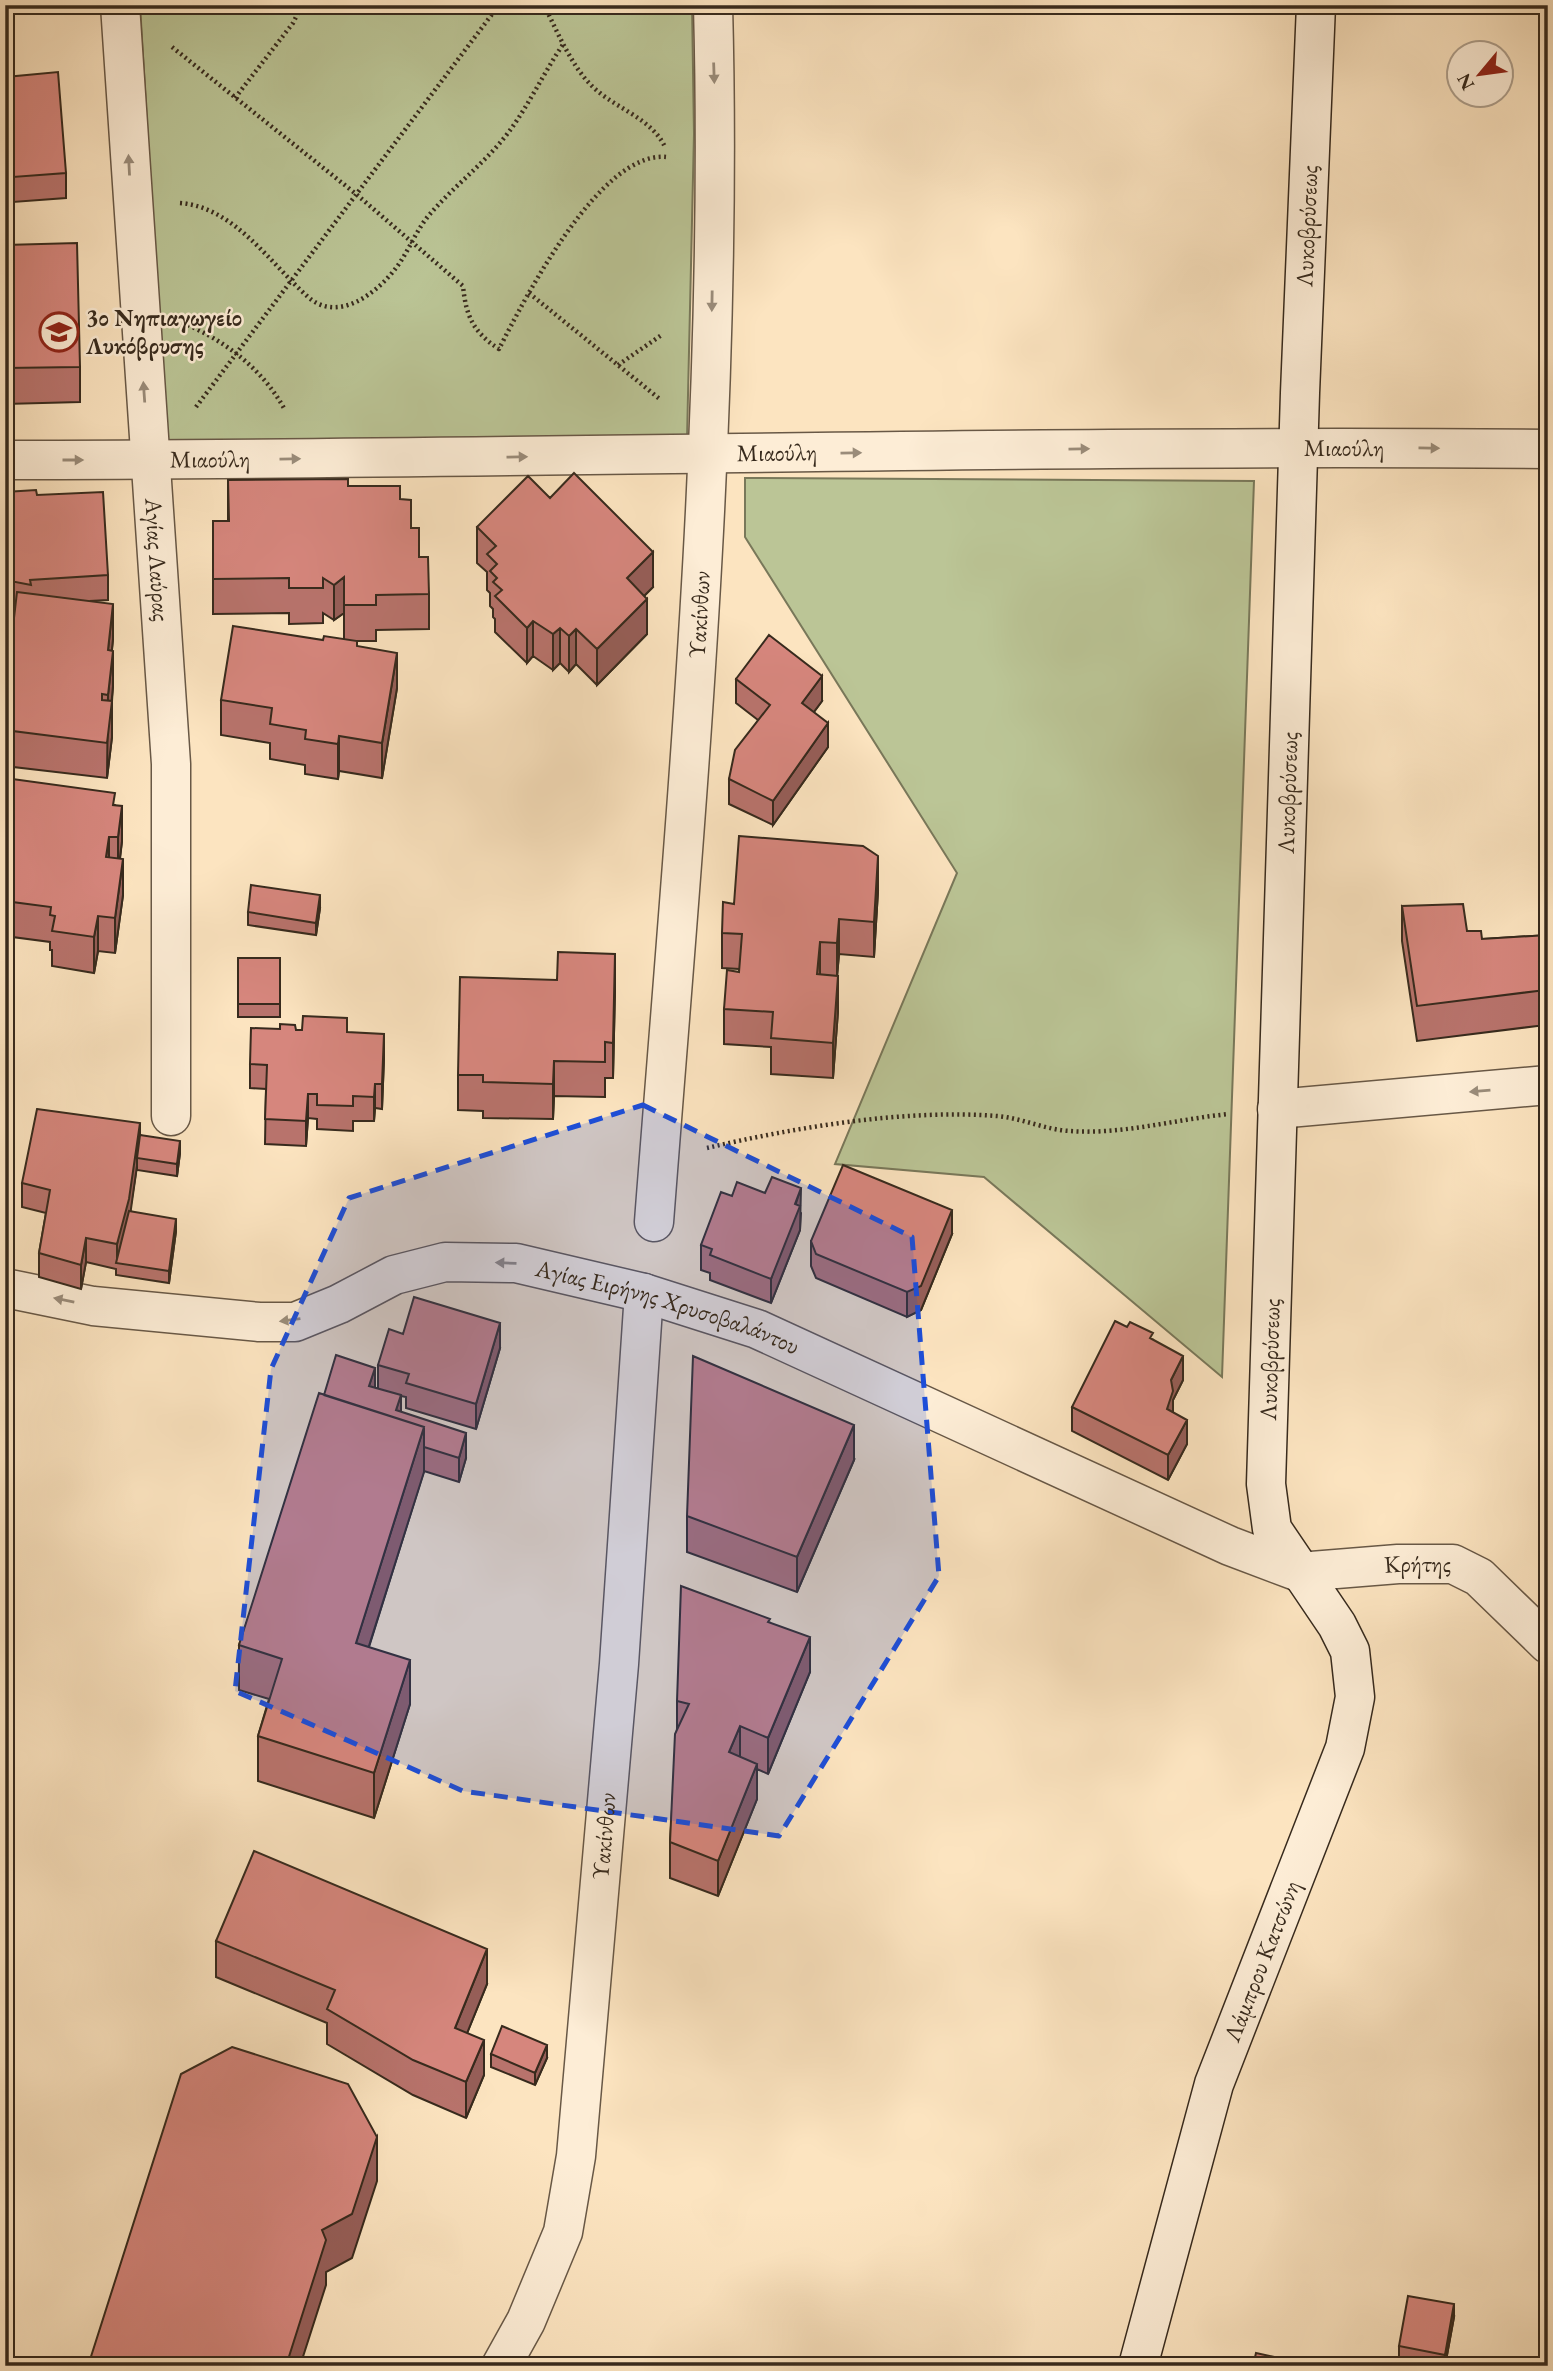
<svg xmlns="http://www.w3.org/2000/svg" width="1553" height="2371" font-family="'EB Garamond',serif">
  <rect width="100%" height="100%" fill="#fce4c0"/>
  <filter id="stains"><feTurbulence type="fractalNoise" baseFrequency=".00286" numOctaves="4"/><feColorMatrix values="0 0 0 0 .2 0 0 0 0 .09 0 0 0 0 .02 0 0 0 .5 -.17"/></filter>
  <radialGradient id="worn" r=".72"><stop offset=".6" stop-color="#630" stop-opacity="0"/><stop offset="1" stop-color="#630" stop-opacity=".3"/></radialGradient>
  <path fill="#bbc596" stroke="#79785a" stroke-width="2" d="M140,5H692L694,134L687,439L166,445Z
    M745,478L1254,481L1222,1377L984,1177L835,1164L957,873L745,537Z"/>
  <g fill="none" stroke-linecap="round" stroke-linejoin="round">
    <g stroke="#685846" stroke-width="41">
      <g id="street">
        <path id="s1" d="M120,5L171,764V1116"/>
        <path id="s2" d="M5,460C519,460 1034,444 1548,449"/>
        <path d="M1277,1109L1548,1085"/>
        <path id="s3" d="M654,1222C685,818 724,412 713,5"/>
        <path id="s4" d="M5,1288L93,1306L259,1322H295L339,1304L394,1275L445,1262L516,1263L644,1293L757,1329L1230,1546L1299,1572L1398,1564H1453L1479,1577L1548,1644"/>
        <path id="s5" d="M501,2366L526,2321L563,2232L576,2156L619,1664L644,1293"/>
      </g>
    </g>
    <g stroke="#372a1d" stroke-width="41">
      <g id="secondary">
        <path id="s6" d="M1138,2366L1214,2084L1345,1748L1355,1697L1350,1651L1337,1625L1272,1529L1266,1484L1300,393L1316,5"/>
      </g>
    </g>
    <path stroke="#372a1d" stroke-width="4.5" stroke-dasharray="2 3.5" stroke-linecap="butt" d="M544,5C557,31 571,65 591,85C613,108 651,117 665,147
      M172,47L356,194L463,286C466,316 473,332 499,349C525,298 600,151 666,157
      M235,98L293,23L302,5
      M180,203C234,207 270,263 307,296C337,324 376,294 396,268C409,251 416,230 430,214C454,186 485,163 508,133C529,105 544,72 564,43
      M529,293L661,400
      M188,325C228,343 264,371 285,410
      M618,365L663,334
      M196,407L499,5
      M707,1148C797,1127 905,1109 997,1116C1022,1118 1046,1130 1070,1131C1122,1135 1177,1119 1229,1114"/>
    <use href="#street" stroke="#fdedd6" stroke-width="38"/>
    <use href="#secondary" stroke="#fdedd6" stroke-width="38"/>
  </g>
  <path fill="#b8736c" stroke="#372a1d" stroke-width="2" d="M1548,5V97H1542V62Z
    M6,77L66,173V198L13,202L6,101Z
    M5,245L80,367V402L5,404Z
    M228,480L348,486L400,499L411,528L429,594V629L376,630V641H352L397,688L382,778L339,771L338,779L305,774V765L270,759V743L221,735V700L323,640L344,639V613L334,620L323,613V623L289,624V613L213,614V521H228Z
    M5,492L37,495L108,575V600L91,601L113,639L112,650L113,686L112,701V737L107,778L5,766V696L15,606L5,604Z
    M550,498L653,587L644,596L647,634L597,685L576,664L569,672L560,663L553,670L533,656L527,663L495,632V619L493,617V609L490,606V593L487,590V572L477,563V527Z
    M736,679L822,701L814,712L828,747L773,825L729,804V779L758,720L736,703Z
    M5,778L115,805L122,841L120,859L123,895L115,953L98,951L94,973L52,966V950H50V942L5,936Z
    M878,891L874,957L839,954L837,976L838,1011L833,1078L771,1074V1047L724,1044V1009L739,972V969L722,968V933L734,904Z
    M1402,906L1482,939L1548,935V1039H1546L1545,1025L1417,1041L1402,941Z
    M320,908L316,935L248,925V912Z
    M238,958H280V1017H238Z
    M615,989L613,1078H605V1097L554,1096L553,1119L483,1118V1111L458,1110V1075Z
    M296,1030L347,1032L384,1058L382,1109L375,1108L374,1121H353V1131L317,1129V1119L308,1118L306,1146L265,1144L266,1089L250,1088V1064Z
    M140,1135L180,1153L177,1176L137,1170V1166L130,1211L176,1231L169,1283L116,1275V1269L86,1262L81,1289L39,1277V1253L46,1213L22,1207V1183Z
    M765,1193L801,1213L800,1230L771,1303L710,1280V1273L701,1270V1245L732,1196Z
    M952,1234L921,1310L907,1317L816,1278L811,1266V1241Z
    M403,1334L500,1348L476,1429L406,1408V1397L401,1396V1412L466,1458L459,1482L424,1471L369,1647L410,1704L374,1818L258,1781V1736L269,1699L239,1690V1645L324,1395L375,1388L378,1389V1365Z
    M1153,1340L1183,1380L1173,1400V1412L1187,1444L1168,1480L1072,1431V1407Z
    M854,1460L797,1592L687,1552V1516Z
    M770,1623L810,1672L768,1774L757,1769V1799L718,1896L670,1878V1842L677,1728V1701Z
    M216,1941L487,1984L467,2033L484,2075L466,2118L413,2095L327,2044V2023L216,1977Z
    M491,2054L547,2058L535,2085L491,2067Z
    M1454,2317L1445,2366H1436L1399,2359V2346Z"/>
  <path fill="#965e58" stroke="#372a1d" stroke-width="2" d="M653,552V587L627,613V578Z
    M344,577V613L334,620V585Z
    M647,599V634L597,685V649Z
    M113,604V639L108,685V650Z
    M533,621V656L527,663V628Z
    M560,628V663L553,670V634Z
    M576,629V664L569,672V636Z
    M113,651V686L111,707L112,701V737L107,778L108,695Z
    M397,653V688L382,778V743Z
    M822,676V701L802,728V703Z
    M828,723V747L773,825V801Z
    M339,736V771L338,779V744Z
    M122,806V841L118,873V837Z
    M109,837V872L106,857Z
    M878,856V891L874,957V922Z
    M123,859V895L115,953V918Z
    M320,895V908L316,935V923Z
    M98,916V951L94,973V937Z
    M839,919V954L837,978V943Z
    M820,942V977L817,974Z
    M615,954V989L613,1078V1043Z
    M838,976V1011L833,1078V1043Z
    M384,1034V1058L382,1109V1084Z
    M554,1061V1096L553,1119V1084Z
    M375,1084V1108L374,1121V1097Z
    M308,1094V1118L306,1146V1121Z
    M140,1123V1148L137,1158V1166L129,1223L117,1263V1244Z
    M180,1141V1153L177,1176V1164Z
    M801,1188L800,1230L771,1303V1279Z
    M952,1210V1234L921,1310L907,1317V1292Z
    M176,1219V1231L169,1283V1271Z
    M86,1238V1262L81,1289V1265Z
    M500,1323V1348L476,1429V1404Z
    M1183,1356V1380L1173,1400V1416L1167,1409L1171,1380Z
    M375,1368V1393L369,1386Z
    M401,1395V1420L396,1410Z
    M1187,1420V1444L1168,1480V1455Z
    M854,1425V1460L797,1592V1557Z
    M424,1427V1472L356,1687V1643Z
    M466,1433V1458L459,1482V1458Z
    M810,1637V1672L768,1774V1738Z
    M410,1660V1704L374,1818V1773Z
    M740,1726V1762L729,1752Z
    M757,1764V1799L718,1896V1861Z
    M487,1949V1984L455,2063V2028Z
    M484,2040V2075L466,2118V2082Z
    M547,2045V2058L535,2085V2073Z
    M377,2137V2181L352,2258L326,2272V2285L300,2366H286L322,2230Z
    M1454,2304V2317L1445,2366V2355Z"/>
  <path fill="#d6867d" stroke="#372a1d" stroke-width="2" d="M1546,5H1548V62H1542Z
    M58,72L66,173L13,177L6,77Z
    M77,243L80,367L5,368V245Z
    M574,473L653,552L627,578L647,599L597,649L576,629L569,636L560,628L553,634L533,621L527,628L495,596L502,590L493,582L497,578L490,571L497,564L487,554L496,546L477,527L528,476L550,498Z
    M348,479V486H400V499L411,500V528H419V557H428L429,594L376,595V605H344V577L334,585L323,578V588H289V578L213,579V521H229L228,480Z
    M36,490L37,495L103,492L108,575L30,580L31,585L5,580V492Z
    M17,592L113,604L108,650L113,651L108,695L102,694V700L112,701L107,743L5,730V696Z
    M233,626L323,640L324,636L357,641V646L397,653L382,743L339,736L338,744L305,739L306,730L270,724L272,708L221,700Z
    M769,635L822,676L802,703L828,723L773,801L729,779L735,750L770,705L736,679Z
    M5,778L115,793L113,805L122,806L118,837H109L106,857L123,859L115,918L98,916L94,937L52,931L55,916L50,915L51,907L5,901Z
    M739,836L863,846L878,856L874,922L839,919L837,943L820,942L817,974L838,976L833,1043L771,1038L773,1012L724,1009L727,970L739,972L742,934L722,933L723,902L734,904Z
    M251,885L320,895L316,923L248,912Z
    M1463,904L1467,931H1481L1482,939L1548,935V1003H1546L1545,990L1417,1006L1402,906Z
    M558,952L615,954L613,1043L605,1042V1062L554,1061L553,1084L483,1082V1075H458L460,977L557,980Z
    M238,958H280V1004H238Z
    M303,1016L347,1018V1032L384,1034L382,1084H375L374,1097L353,1096V1106L317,1105V1094H308L306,1121L265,1119L267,1065L250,1064L251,1028L280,1029V1024L295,1025L296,1030H302Z
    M37,1109L140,1123L129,1199L117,1244L86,1238L81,1265L39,1253L50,1190L22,1183Z
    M140,1135L180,1141L177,1164L137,1158Z
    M843,1165L952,1210L921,1286L907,1292L816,1254L811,1241Z
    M772,1177L801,1188L795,1204L800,1206L771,1279L710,1255L712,1249L701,1245L721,1192L732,1196L737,1182L765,1193Z
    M129,1211L176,1219L169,1271L116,1263Z
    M414,1297L500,1323L476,1404L406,1383L409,1374L378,1365L389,1329L403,1334Z
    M1115,1321L1127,1327L1130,1322L1153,1333L1150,1338L1183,1356L1171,1380L1173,1391L1167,1409L1187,1420L1168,1455L1072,1407Z
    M336,1355L375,1368L369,1386L401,1395L396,1410L466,1433L459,1458L424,1447V1427L324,1395Z
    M693,1356L854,1425L797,1557L687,1516Z
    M319,1393L424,1427L356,1643L410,1660L374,1773L258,1736L282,1659L239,1645Z
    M681,1586L770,1619L768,1622L810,1637L768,1738L740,1726L729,1752L757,1764L718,1861L670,1842L675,1734L689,1704L677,1701Z
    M254,1851L487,1949L455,2028L484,2040L466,2082L413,2060L327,2009L335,1990L216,1941Z
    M502,2026L547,2045L535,2073L491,2054Z
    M232,2047L348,2084L377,2137L352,2214L322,2230L326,2240L286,2366H88L181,2074Z
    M1408,2296L1454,2304L1445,2355L1399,2346Z
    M1256,2353L1288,2360L1286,2366H1253Z"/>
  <defs><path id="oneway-solid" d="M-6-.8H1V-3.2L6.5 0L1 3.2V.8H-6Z" transform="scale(1.75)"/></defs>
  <g fill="#9a8c7a">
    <use href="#oneway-solid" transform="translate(714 73) rotate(88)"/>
    <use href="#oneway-solid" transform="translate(129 165) rotate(-93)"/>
    <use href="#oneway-solid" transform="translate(712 301) rotate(91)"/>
    <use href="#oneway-solid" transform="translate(144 392) rotate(-94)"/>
    <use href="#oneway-solid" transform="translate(1429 448) rotate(1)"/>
    <use href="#oneway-solid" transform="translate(1079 449) rotate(-1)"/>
    <use href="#oneway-solid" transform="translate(851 453) rotate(-1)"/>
    <use href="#oneway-solid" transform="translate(517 457) rotate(-1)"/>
    <use href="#oneway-solid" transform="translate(290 459) rotate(-1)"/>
    <use href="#oneway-solid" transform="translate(73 460)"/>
    <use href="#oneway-solid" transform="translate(1480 1091) rotate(175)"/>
    <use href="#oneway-solid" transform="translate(506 1263) rotate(-178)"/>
    <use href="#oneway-solid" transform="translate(64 1300) rotate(-169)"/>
    <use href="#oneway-solid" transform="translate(290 1320) rotate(173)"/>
  </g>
  <path fill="#1d4ed8" fill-opacity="0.2" stroke="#1d4ed8" stroke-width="5" stroke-dasharray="14 9" stroke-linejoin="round" d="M643,1105L912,1237L939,1576L779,1836L463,1791L235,1691L271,1369L349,1198Z"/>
  <defs>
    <g id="school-ring" transform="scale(2.0125)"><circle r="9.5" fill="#fdedd6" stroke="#8f2418" stroke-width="1.5"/><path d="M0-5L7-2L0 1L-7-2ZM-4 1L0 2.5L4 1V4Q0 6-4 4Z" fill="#8f2418"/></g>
  </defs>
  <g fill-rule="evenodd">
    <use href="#school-ring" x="59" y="332"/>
  </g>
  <g text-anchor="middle" stroke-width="5" stroke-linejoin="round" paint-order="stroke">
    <g font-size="24" fill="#372a1d" stroke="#fdedd6">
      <text dy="8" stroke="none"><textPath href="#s6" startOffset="2200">Λυκοβρύσεως</textPath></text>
      <text dy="8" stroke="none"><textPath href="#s2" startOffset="1339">Μιαούλη</textPath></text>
      <text dy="8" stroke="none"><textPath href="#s2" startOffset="772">Μιαούλη</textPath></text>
      <text dy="8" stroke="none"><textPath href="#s2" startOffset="205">Μιαούλη</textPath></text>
      <text dy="8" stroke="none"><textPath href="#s1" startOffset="556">Αγίας Λαύρας</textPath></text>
      <text dy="8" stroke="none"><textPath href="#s3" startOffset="609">Υακίνθων</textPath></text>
      <text dy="8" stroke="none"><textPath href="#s6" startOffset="1633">Λυκοβρύσεως</textPath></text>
      <text dy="8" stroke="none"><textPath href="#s4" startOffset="684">Αγίας Ειρήνης Χρυσοβαλάντου</textPath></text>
      <text dy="8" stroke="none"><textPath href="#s6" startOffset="1066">Λυκοβρύσεως</textPath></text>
      <text dy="8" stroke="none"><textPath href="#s4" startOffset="1489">Κρήτης</textPath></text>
      <text dy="8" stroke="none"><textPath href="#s5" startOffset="546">Υακίνθων</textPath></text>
      <text dy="8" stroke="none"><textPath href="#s6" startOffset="424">Λάμπρου Κατσώνη</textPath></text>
    </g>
    <g font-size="24" font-weight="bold" fill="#372a1d" stroke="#fdedd6" text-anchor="start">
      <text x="86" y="326">3ο Νηπιαγωγείο<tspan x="86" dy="28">Λυκόβρυσης</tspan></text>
    </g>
  </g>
  <rect width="1553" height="2371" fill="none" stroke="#fce4c0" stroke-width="28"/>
  <rect x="7" y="7" width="1539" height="2357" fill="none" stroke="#372a1d" stroke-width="3.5"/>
  <rect x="14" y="14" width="1525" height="2343" fill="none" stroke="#372a1d" stroke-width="2"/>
  <g transform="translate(1480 74) rotate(241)"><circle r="33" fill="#fdedd6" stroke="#ae9f8c" stroke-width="2"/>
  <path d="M0-5L12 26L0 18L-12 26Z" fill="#8f2418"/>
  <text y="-10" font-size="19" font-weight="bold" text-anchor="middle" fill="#372a1d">N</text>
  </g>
  <rect width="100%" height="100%" filter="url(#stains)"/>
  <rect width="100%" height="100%" fill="url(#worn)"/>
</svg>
